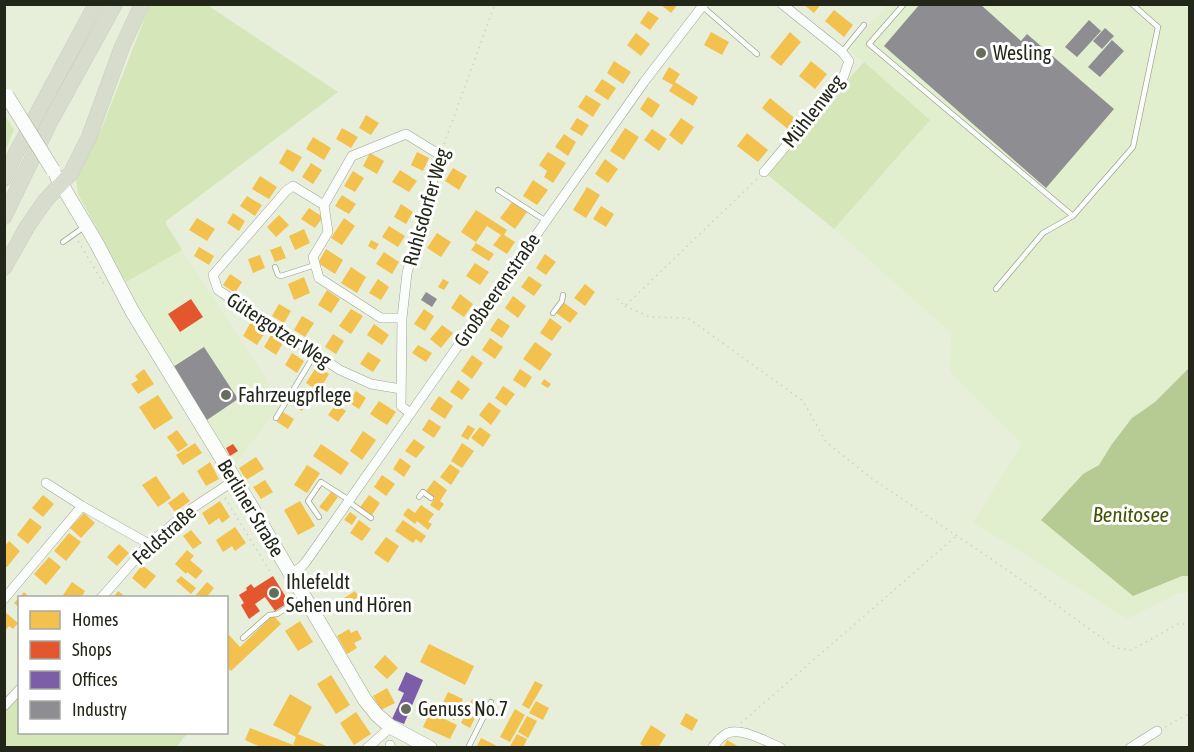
<svg xmlns="http://www.w3.org/2000/svg" width="1194" height="752" font-family="'Asap Condensed',sans-serif">
  <rect width="100%" height="100%" fill="#e7efdb"/>
  <path fill="#e2efce" d="M887,5H1189V593H1179L1127,619L973,522L1022,444L950,372L951,333L834,229L930,120L849,50Z
    M182,250L282,403L234,466L145,322L126,282Z"/>
  <path fill="#d5e6b9" d="M150,5H207L338,92L165,222L182,250L126,282L78,194L76,180L103,125Z
    M864,62L930,120L834,229L764,172Z
    M5,116L14,130L5,151Z
    M19,689L20,732L188,733L176,747L5,748V706Z"/>
  <path fill="#b6cb93" d="M1189,368V576H1182L1133,596L1041,520L1083,474L1099,465L1112,444L1132,418L1155,402Z"/>
  <path fill="#f2c14e" d="M660,4H678L671,13Z
    M803,4H821L814,13Z
    M834,10L853,25L844,37L825,21Z
    M648,11L659,18L650,30L640,23Z
    M711,32L729,42L722,55L704,45Z
    M790,32L801,42L781,66L770,57Z
    M636,33L650,44L641,56L627,45Z
    M614,61L631,72L623,84L607,73Z
    M811,61L827,74L815,89L799,76Z
    M669,67L680,74L675,82L698,97L693,106L669,91L673,85L662,79Z
    M602,79L616,88L608,100L594,91Z
    M586,95L601,104L593,117L578,107Z
    M648,97L660,105L652,118L640,109Z
    M770,98L797,120L789,130L762,108Z
    M366,115L379,123L371,135L359,128Z
    M577,118L589,125L582,136L570,129Z
    M681,118L694,127L682,145L669,135Z
    M342,128L358,137L351,148L336,139Z
    M625,128L639,137L624,160L610,151Z
    M652,129L667,139L659,151L644,140Z
    M747,133L768,150L758,162L737,146Z
    M564,134L576,142L568,156L555,147Z
    M313,137L331,148L324,160L306,149Z
    M287,149L302,157L293,172L279,163Z
    M417,152L429,158L423,171L411,165Z
    M548,152L566,163L553,183L544,177L547,171L539,165Z
    M370,153L384,161L377,174L363,166Z
    M605,159L618,169L608,183L595,174Z
    M311,163L322,170L313,184L302,177Z
    M453,168L467,176L459,190L445,181Z
    M400,170L417,181L409,192L392,182Z
    M353,171L364,178L355,192L344,186Z
    M260,176L277,187L269,199L252,189Z
    M533,180L548,190L537,205L523,196Z
    M587,187L600,195L586,218L573,210Z
    M342,195L356,204L349,214L335,206Z
    M247,196L262,205L255,216L240,206Z
    M512,202L527,212L515,229L500,218Z
    M401,204L413,212L406,224L394,217Z
    M601,206L614,214L606,227L593,219Z
    M309,208L323,217L315,228L301,219Z
    M476,210L507,230L504,235L515,242L507,254L493,245L501,235L487,226L476,242L461,232Z
    M233,213L245,221L239,231L227,223Z
    M279,215L289,225L276,237L267,227Z
    M197,218L215,229L207,241L189,230Z
    M344,218L355,226L342,245L331,238Z
    M389,226L405,236L398,247L382,237Z
    M304,229L310,243L295,250L289,236Z
    M437,233L451,242L441,257L427,248Z
    M371,240L379,244L375,250L368,246Z
    M476,243L494,254L489,261L471,250Z
    M281,246L286,258L275,262L270,250Z
    M199,247L214,256L209,265L194,256Z
    M326,249L343,260L335,274L318,263Z
    M384,252L399,262L392,274L376,264Z
    M545,254L556,262L546,275L536,268Z
    M260,255L265,268L253,273L248,259Z
    M475,263L489,272L480,285L466,276Z
    M351,267L366,277L357,293L341,283Z
    M230,274L242,282L235,293L223,285Z
    M529,276L542,285L534,296L521,287Z
    M304,277L310,293L294,300L288,284Z
    M378,279L389,287L381,300L369,293Z
    M443,279L449,282L444,290L438,287Z
    M585,284L595,292L585,306L574,298Z
    M327,290L340,299L331,313L318,305Z
    M460,294L473,304L464,317L451,308Z
    M513,296L526,306L518,318L505,308Z
    M563,302L578,313L570,323L556,313Z
    M279,304L291,311L284,323L272,316Z
    M351,309L363,316L351,334L339,326Z
    M424,309L434,316L425,331L414,324Z
    M302,316L314,323L305,337L294,330Z
    M498,318L510,326L502,338L490,330Z
    M550,318L562,327L552,341L540,333Z
    M251,322L266,331L257,345L243,336Z
    M374,324L389,335L382,345L367,335Z
    M442,325L453,333L441,348L430,339Z
    M333,334L344,341L336,354L325,347Z
    M271,335L283,343L276,355L264,347Z
    M490,338L503,347L495,359L482,350Z
    M535,342L552,354L540,371L523,359Z
    M418,345L432,353L426,362L412,353Z
    M368,352L381,360L373,372L360,364Z
    M292,353L304,361L297,373L285,365Z
    M472,355L483,363L472,379L461,371Z
    M317,366L329,374L319,391L306,383Z
    M144,369L154,384L138,394L131,384L138,380L135,376Z
    M520,369L532,377L525,388L513,380Z
    M544,379L551,384L548,388L541,384Z
    M458,380L470,389L462,400L450,392Z
    M503,386L515,394L506,406L495,398Z
    M356,391L366,398L359,409L348,402Z
    M298,393L309,400L302,411L291,404Z
    M158,395L173,418L154,430L139,407Z
    M439,396L453,406L445,419L430,409Z
    M379,401L396,412L387,425L370,414Z
    M489,402L501,411L491,425L479,415Z
    M336,404L346,411L338,422L328,415Z
    M283,412L294,419L288,429L277,422Z
    M429,419L441,427L434,438L422,430Z
    M468,425L475,429L468,440L461,436Z
    M480,427L491,435L483,447L471,438Z
    M177,430L188,445L178,452L167,437Z
    M363,431L376,440L362,460L350,451Z
    M414,439L425,447L416,458L405,451Z
    M195,443L202,453L183,465L176,455Z
    M462,443L474,451L462,468L451,461Z
    M321,444L349,463L341,475L313,456Z
    M256,457L264,469L246,480L239,468Z
    M400,458L411,466L404,477L393,469Z
    M210,462L219,479L206,486L197,471Z
    M450,464L460,471L451,485L440,477Z
    M307,465L320,473L307,493L294,485Z
    M382,475L395,484L386,496L374,487Z
    M156,476L171,498L158,507L142,485Z
    M265,480L273,492L261,499L253,487Z
    M434,480L447,490L440,501L444,504L439,511L430,505L435,498L426,491Z
    M183,492L190,501L175,512L168,503Z
    M331,492L338,497L327,512L319,507Z
    M43,495L54,504L43,517L32,508Z
    M369,495L380,503L372,515L360,507Z
    M220,501L230,517L222,523L219,518L209,525L202,513Z
    M300,501L315,526L298,535L284,510Z
    M421,505L434,514L428,522L432,524L428,530L417,521L415,524L403,515L408,508L415,513Z
    M350,512L357,517L352,525L344,520Z
    M84,513L95,523L81,538L70,528Z
    M30,518L42,527L28,544L17,535Z
    M359,520L371,529L362,541L350,533Z
    M403,520L426,536L421,543L416,539L413,543L395,531Z
    M235,527L246,543L235,551L232,546L223,552L216,540Z
    M191,530L202,543L193,549L183,536Z
    M69,533L81,542L66,561L54,551Z
    M386,537L399,546L388,563L374,553Z
    M9,541L20,551L7,567L5,566V546Z
    M119,544L129,553L117,566L107,557Z
    M187,550L194,556L190,560L203,571L196,579L187,572L186,574L175,564Z
    M49,557L61,567L46,585L34,574Z
    M142,565L156,576L145,589L132,578Z
    M181,576L196,588L191,594L176,581Z
    M72,582L85,591L81,598H66L63,595Z
    M207,582L214,588L206,598H196L195,596Z
    M118,591L127,598H113Z
    M355,591L364,604L351,614L341,600Z
    M24,592L30,598H20V608L14,603Z
    M4,611L18,623L13,629L9,626L4,632Z
    M273,615L281,624L231,671L226,666V638L229,635L240,647Z
    M300,621L313,642L298,651L285,631Z
    M349,629L351,633L357,630L362,639L354,643L357,648L347,654L337,636Z
    M429,644L474,666L465,685L420,662Z
    M385,655L398,668L387,679L374,667Z
    M331,675L350,705L336,714L317,684Z
    M535,681L543,685L529,709L522,705Z
    M387,688L395,703L381,710L373,696Z
    M448,692L463,699L454,720L438,713Z
    M290,694L312,707L298,734L331,748H299L293,745L292,748H263L245,740L250,728L293,745L296,737L273,725Z
    M472,699L482,704L470,728L461,723Z
    M536,701L549,708L543,720L529,713Z
    M515,709L525,715L510,742L500,737Z
    M356,712L371,734L354,745L340,723Z
    M430,712L457,725L450,739L423,727Z
    M686,713L698,720L692,731L680,724Z
    M527,716L537,721L528,738L518,732Z
    M651,725L666,735L658,748H646L640,744Z
    M517,734L527,739L523,748H509Z
    M481,738L501,748H476Z
    M727,740L741,748H723Z"/>
  <path fill="#e4572e" d="M191,299L203,317L180,332L168,314Z
    M233,444L238,451L230,456L226,448Z
    M273,576L289,602L275,611L265,597L255,604L260,611L249,619L241,605L244,603L239,595L247,590L246,588L251,584L254,588Z"/>
  <path fill="#7b5ea7" d="M406,672L423,680L404,724L392,719L404,693L398,690Z"/>
  <path fill="#8d8d92" d="M920,4H980L1021,41L1027,34L1114,109L1046,188L884,46Z
    M1089,20L1101,31L1077,57L1065,47Z
    M1105,28L1114,36L1102,49L1093,41Z
    M1112,40L1124,51L1100,77L1088,67Z
    M426,292L437,299L432,307L421,300Z
    M204,347L238,399L207,420L173,367Z"/>
  <g fill="none" stroke-linecap="round" stroke-linejoin="round">
    <g stroke="#9fa596" stroke-width="6">
      <path id="service" d="M904,4L869,44L1073,216
        M703,7L757,54
        M842,52L864,25
        M498,190L546,221
        M63,242L84,227
        M275,267L278,275L281,276L315,265
        M996,289L1043,233L1073,216L1133,147L1158,27L1132,4
        M553,313L562,301L563,295
        M276,418L315,354
        M419,497L423,492L431,498
        M349,502L371,518
        M319,517L308,501L321,482L349,500
        M243,638L269,615L277,614L302,598
        M468,748L491,702"/>
    </g>
    <g stroke="#9fa596" stroke-width="10">
      <path id="minor" d="M764,172L843,78L849,61L842,52L782,4
        M324,205L293,186L286,191L213,275L218,290L340,370L371,384L401,389
        M402,318H381L319,278L313,257L328,232L324,205L352,156L406,134L440,155L407,273L402,318L401,406L410,413
        M46,483L82,506L149,544
        M291,574L301,567L305,563L644,82L704,4
        M101,598L149,544L191,509L235,480
        M4,599L82,506
        M4,706L20,689
        M390,745L391,748
        M367,748L391,727
        M712,748C716,743 720,737 726,734C739,726 768,742 781,748
        M1130,748L1157,731"/>
    </g>
    <g stroke="#9fa596" stroke-width="15">
      <path id="secondary" d="M57,177L97,244L132,311L252,508L365,700L377,715L391,727L430,748"/>
    </g>
    <g stroke="#cacec4" stroke-width="16">
      <path id="trunk" d="M4,179L15,155L96,4
        M4,217L49,124L115,4
        M4,268L27,227L45,201L71,173L89,137L122,47L142,4"/>
    </g>
    <path stroke="#cfd1cc" stroke-width="1.5" stroke-dasharray="1.5 4.5" stroke-linecap="butt" d="M444,144L495,4
      M78,241L105,286
      M617,299L625,306L757,179
      M625,306L650,317L688,318L803,401L826,442L871,478L1006,569L1116,648L1132,650L1178,624H1190
      M225,498L269,570L272,569
      M741,723L955,537
      M1165,727L1190,713"/>
    <use href="#service" stroke="#fbfdfa" stroke-width="4.5"/>
    <use href="#minor" stroke="#fbfdfa" stroke-width="9"/>
    <use href="#secondary" stroke="#fbfdfa" stroke-width="14"/>
    <use href="#trunk" stroke="#d7dccd" stroke-width="15"/>
    <g stroke="#9fa596" stroke-width="15" stroke-linecap="butt">
      <path id="secondary-bridge" d="M7,96L53,170"/>
    </g>
    <use href="#secondary-bridge" stroke="#fbfdfa" stroke-width="14"/>
  </g>
  <g fill="#676d5e" stroke="#fff" stroke-width="2">
    <circle cx="981" cy="53" r="6"/>
    <circle cx="226" cy="395" r="6"/>
    <circle cx="274" cy="593" r="6"/>
    <circle cx="406" cy="709" r="6"/>
  </g>
  <g text-anchor="middle" stroke-width="6" stroke-linejoin="round" paint-order="stroke">
    <g font-size="20" fill="#22271a" stroke="#fff" text-anchor="start">
      <text x="993" y="60">Wesling</text>
      <text x="238" y="402">Fahrzeugpflege</text>
      <text x="286" y="589">Ihlefeldt<tspan x="286" dy="23">Sehen und Hören</tspan></text>
      <text x="418" y="716">Genuss No.7</text>
    </g>
    <g font-size="20" fill="#22271a" stroke="#fff">
      <text transform="translate(813 111) rotate(-52)" y="7">Mühlenweg</text>
      <text transform="translate(426 207) rotate(-74)" y="7">Ruhlsdorfer Weg</text>
      <text transform="translate(497 290) rotate(-55)" y="7">Großbeerenstraße</text>
      <text transform="translate(279 330) rotate(33)" y="7">Gütergotzer Weg</text>
      <text transform="translate(251 508) rotate(59)" y="7">Berliner Straße</text>
      <text transform="translate(164 535) rotate(-42)" y="7">Feldstraße</text>
    </g>
    <g font-size="21" font-style="italic" fill="#405602" stroke="#fff">
      <text x="1131" y="522">Benitosee</text>
    </g>
  </g>
  <rect width="1194" height="752" fill="none" stroke="#22271a" stroke-width="12"/>
  <rect x="18" y="596" width="210" height="138" fill="#ffffff" stroke="#a7a9a3" stroke-width="1.5"/>
  <rect x="30" y="611" width="30" height="18" fill="#f2c14e" stroke="#a7a9a3" stroke-width="1.5"/>
  <text x="72" y="626" font-size="18" fill="#22271a">Homes</text>
  <rect x="30" y="641" width="30" height="18" fill="#e4572e" stroke="#a7a9a3" stroke-width="1.5"/>
  <text x="72" y="656" font-size="18" fill="#22271a">Shops</text>
  <rect x="30" y="671" width="30" height="18" fill="#7b5ea7" stroke="#a7a9a3" stroke-width="1.5"/>
  <text x="72" y="686" font-size="18" fill="#22271a">Offices</text>
  <rect x="30" y="701" width="30" height="18" fill="#8d8d92" stroke="#a7a9a3" stroke-width="1.5"/>
  <text x="72" y="716" font-size="18" fill="#22271a">Industry</text>
</svg>
